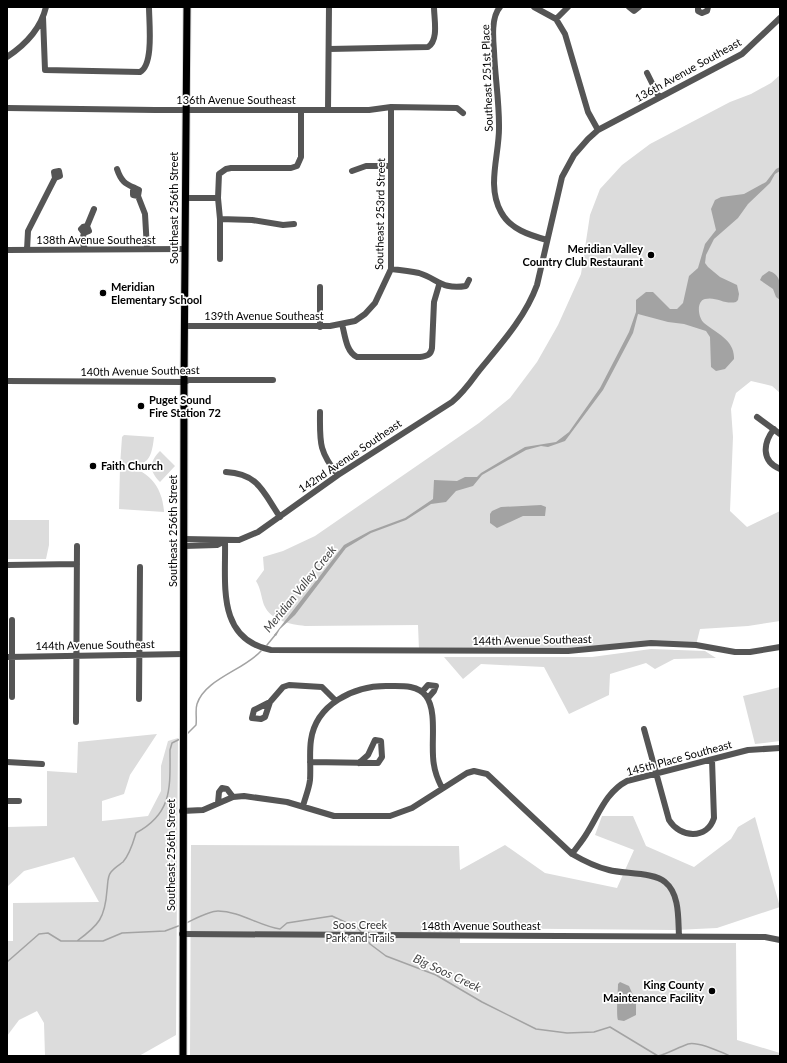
<svg xmlns="http://www.w3.org/2000/svg" width="787" height="1063" font-family="Lato,sans-serif">
  <rect width="100%" height="100%" fill="#fff"/>
  <path fill="#dcdcdc" d="M780,75V393L772,386L751,381L736,393L731,409L733,437L730,511L747,527L780,511V621L748,626L700,629L696,645L671,643L589,650H419L418,625L305,626C290,624 271,621 264,605C261,597 261,589 256,581L264,570L263,557L283,551L315,536L479,423L510,398L537,362L558,325L581,274L590,215L600,189L622,165L650,144L730,102L751,94L771,83Z
    M124,435L154,437C151,464 146,465 120,466L122,437Z
    M160,451L175,466L160,482C149,471 149,462 160,451Z
    M120,467C147,466 163,487 164,512L119,509Z
    M7,520H49V545L46,559H7Z
    M651,649L705,651L716,658L674,659L655,669L646,663L610,674L609,695L569,714L544,667L481,664L463,679L444,657H592Z
    M780,687V741L755,744L743,696Z
    M157,734L130,775L124,794L102,801V821L148,816L161,791V766L168,741L178,738L176,1035L139,1056H45L44,1023L37,1011L19,1020L7,1036V941H13V903L99,902L74,857L24,871L7,887V827L47,826V771L77,773L78,742Z
    M602,816H633L646,846L694,867L731,839L738,827L755,817L780,907L717,928L675,930L460,928V943H736L737,1040L780,1053V1056H190L191,845L459,846L460,870L505,845L545,873L617,888L634,850L595,835Z"/>
  <path fill="#a3a3a3" d="M780,167V171L775,174L770,183L748,204L738,218L714,239L706,255L705,263L708,267L720,277L737,285L739,294L738,300L736,302C725,305 716,296 705,299C696,301 698,318 704,323C716,333 735,340 734,359L725,369L716,371L711,367L710,337L706,331L684,324L668,322L638,314L633,333L603,390L565,441L548,447L541,446L526,450L482,475L473,486L456,491L446,502L431,504L406,520L371,533L346,548L295,615L280,629L276,636L274,635L344,545L370,531L405,518L433,499L434,480L457,481L465,477H477L481,473L525,447L556,442L569,432L600,388L629,332L636,312V300L646,292H653L670,309H677L683,303L689,276L698,268L705,244L716,230L711,209L715,200L721,197L744,194L766,182L776,169Z
    M769,271C783,275 780,289 780,300L776,297L773,289L760,280L762,276Z
    M541,505L546,507L545,516H523L497,528L490,523V514L492,511L501,507Z
    M620,982L629,986L636,1002V1015L624,1021L618,1020C616,1016 618,991 618,984Z"/>
  <g fill="none" stroke-linecap="round" stroke-linejoin="round">
    <path stroke="#a3a3a3" stroke-width="1.5" d="M267,645L276,634
      M187,734L196,725C197,718 195,710 197,704C205,679 244,670 261,651
      M186,923C195,919 209,911 218,911C240,911 259,926 280,929L287,923L332,916L358,928L361,932
      M365,937L370,944L386,956L436,975L482,1002L536,1029L567,1033L594,1032L610,1027L658,1056C669,1053 677,1048 688,1044C698,1041 721,1052 730,1056
      M77,941C99,925 105,918 107,890C108,884 107,877 111,872C114,868 119,865 123,862C130,854 133,843 136,833C173,813 170,787 170,750L172,743L180,739
      M7,962L39,934L48,933L61,941H103L122,933L165,931L181,925"/>
    <g stroke="#dbdbdb" stroke-width="9">
      <path id="major" d="M183,1056L184,382L187,7"/>
    </g>
    <path stroke="#555" stroke-width="6" d="M500,7C491,17 493,39 494,51C495,76 499,100 499,125C500,154 486,185 501,212C510,229 529,235 547,240
      M534,7L556,19L565,34L588,112L598,130
      M629,7L634,11L639,7
      M698,7V11L702,13L707,11L708,7
      M43,17L45,70L140,72C154,65 149,22 149,7
      M556,19L568,7
      M329,49L428,47C439,40 434,19 434,7
      M7,57C25,45 41,28 46,7
      M647,73L659,97
      M7,108L155,110H369L391,107L457,108L463,113
      M328,110L329,7
      M117,169C122,184 127,184 139,190L138,196L133,195V190
      M352,171L366,166H391
      M138,196L145,214L147,249
      M185,198H218
      M220,219L252,220L283,225L294,224
      M87,226L94,209
      M84,233L89,231L87,226L83,227L81,229L84,233L82,241L85,249
      M7,250L185,249
      M27,250L28,231L55,178L54,172L59,171L60,176L55,178
      M220,259V219L218,198L219,174L226,169L231,168H291L297,166L301,157V110
      M391,269C401,270 410,271 419,273C438,279 442,290 466,286L469,280
      M342,324C345,335 346,352 357,357H420C427,356 431,355 432,348L434,302L439,285
      M185,326H330L355,321L365,314L375,303L391,269V107
      M320,327V287
      M7,381L184,382L189,380H273
      M320,412C320,441 318,451 338,475
      M757,417L780,434
      M774,429C763,443 761,461 780,469
      M226,472C259,474 263,492 280,517
      M184,539L239,540L258,532L338,475L452,402C463,393 470,383 478,372C500,345 525,318 537,285L562,177L574,155L588,139L598,130L742,54L780,18
      M225,541C226,584 216,639 271,650L568,651L651,643L696,645L735,652H750L780,647
      M184,546L217,545L225,541
      M7,565L77,564
      M7,657L184,654
      M422,692L428,685L436,686L434,691L428,698
      M12,697V620
      M139,699L140,567
      M270,702L265,717L261,719L252,718L254,710L270,702L283,687L289,685L322,687L335,700
      M76,722L77,546
      M644,729L669,820C680,838 707,840 714,818L712,760
      M7,762L42,764
      M310,762L374,763H378L382,757L381,741L375,740L368,755L359,763
      M7,801H19
      M218,803L219,792L222,788L227,789L233,797
      M303,806C305,798 309,789 310,780C311,767 309,753 311,740C316,704 354,686 386,686C399,686 418,684 426,696C438,712 430,746 434,765C435,773 438,780 442,788
      M182,811L203,810L233,797L244,796L287,802L334,816H390L412,808L467,773L474,771L487,774L572,854C584,861 596,867 609,870C623,874 654,872 665,882C680,894 678,919 679,936
      M572,854C577,847 583,840 587,833C599,814 606,792 627,781L748,750L780,748
      M182,934L765,937L780,940"/>
    <use href="#major" stroke="#000" stroke-width="7"/>
  </g>
  <g fill="#000" stroke="#fff" stroke-width="1.5">
    <circle cx="651" cy="255" r="4"/>
    <circle cx="103" cy="293" r="4"/>
    <circle cx="141" cy="406" r="4"/>
    <circle cx="93" cy="466" r="4"/>
    <circle cx="712" cy="991" r="4"/>
  </g>
  <g text-anchor="middle" stroke-width="3.5" stroke-linejoin="round" paint-order="stroke">
    <g font-size="11" fill="#000" stroke="#fff">
      <text transform="translate(688 70) rotate(-29)" y="4">136th Avenue Southeast</text>
      <text transform="translate(487 78) rotate(-92)" y="4">Southeast 251st Place</text>
      <text x="236" y="104">136th Avenue Southeast</text>
      <text transform="translate(174 208) rotate(-90)" y="4">Southeast 256th Street</text>
      <text transform="translate(380 214) rotate(-89)" y="4">Southeast 253rd Street</text>
      <text x="96" y="244">138th Avenue Southeast</text>
      <text x="264" y="320">139th Avenue Southeast</text>
      <text transform="translate(140 371) rotate(-1)" y="4">140th Avenue Southeast</text>
      <text transform="translate(350 456) rotate(-34)" y="4">142nd Avenue Southeast</text>
      <text transform="translate(173 531) rotate(-90)" y="4">Southeast 256th Street</text>
      <text transform="translate(532 640) rotate(-1)" y="4">144th Avenue Southeast</text>
      <text transform="translate(95 645) rotate(-1)" y="4">144th Avenue Southeast</text>
      <text transform="translate(679 758) rotate(-15)" y="4">145th Place Southeast</text>
      <text transform="translate(171 855) rotate(-90)" y="4">Southeast 256th Street</text>
      <text x="481" y="930">148th Avenue Southeast</text>
    </g>
    <g font-size="11" font-weight="bold" fill="#000" stroke="#fff" text-anchor="start">
      <text x="643" y="253" text-anchor="end">Meridian Valley<tspan x="643" dy="13">Country Club Restaurant</tspan></text>
      <text x="111" y="291">Meridian<tspan x="111" dy="13">Elementary School</tspan></text>
      <text x="149" y="404">Puget Sound<tspan x="149" dy="13">Fire Station 72</tspan></text>
      <text x="101" y="470">Faith Church</text>
      <text x="704" y="989" text-anchor="end">King County<tspan x="704" dy="13">Maintenance Facility</tspan></text>
    </g>
    <g font-size="11" fill="#333" stroke="#fff">
      <text x="360" y="929">Soos Creek<tspan x="360" dy="13">Park and Trails</tspan></text>
    </g>
    <g font-size="12" font-style="italic" fill="#444" stroke="#fff">
      <text transform="translate(300 589) rotate(-51)" y="4">Meridian Valley Creek</text>
      <text transform="translate(447 973) rotate(25)" y="4">Big Soos Creek</text>
    </g>
  </g>
  <rect width="787" height="1063" fill="none" stroke="#000000" stroke-width="16"/>
</svg>
